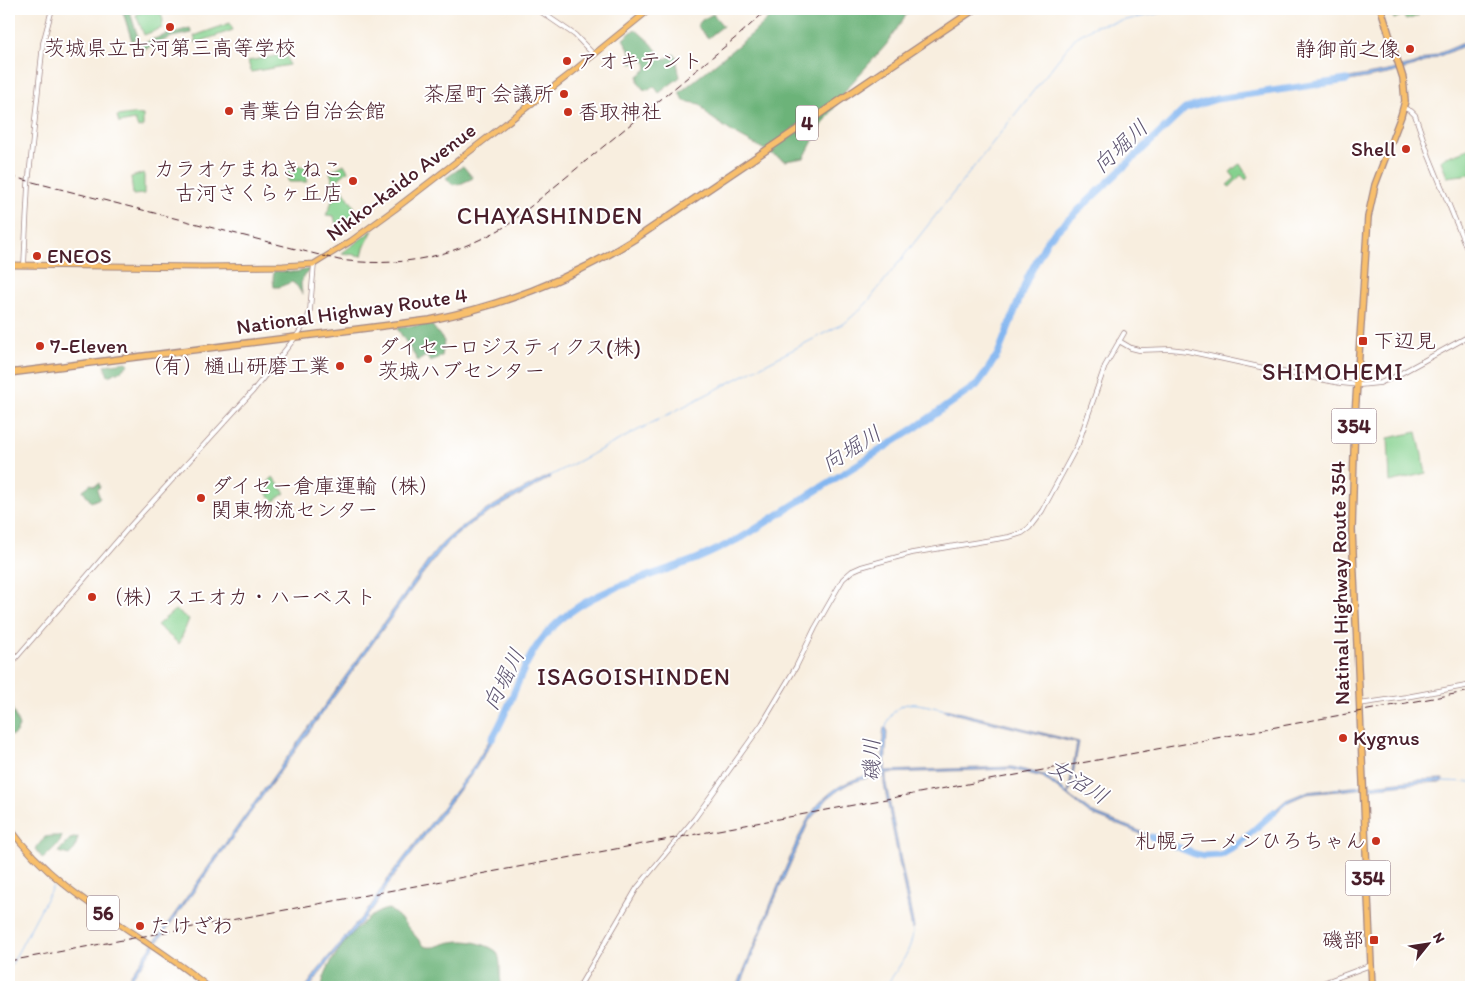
<svg xmlns="http://www.w3.org/2000/svg" width="1480" height="996" font-family="Itim,'Klee One',sans-serif">
  <rect width="100%" height="100%" fill="#fff"/>
  <filter id="ink" filterUnits="userSpaceOnUse"><feTurbulence type="fractalNoise" baseFrequency=".02" numOctaves="2"/><feDisplacementMap in="SourceGraphic" scale="10" xChannelSelector="R" yChannelSelector="G"/><feConvolveMatrix kernelMatrix="1 2 1 2 8 2 1 2 1" color-interpolation-filters="sRGB"/></filter>
  <filter id="wash" filterUnits="userSpaceOnUse"><feTurbulence type="fractalNoise" baseFrequency=".0096" numOctaves="4" result="noise"/><feDisplacementMap in="SourceGraphic" scale="20" xChannelSelector="R" yChannelSelector="G"/><feGaussianBlur stdDeviation="1.12" result="paint"/><feColorMatrix in="noise" values="0 0 0 0 0 0 0 0 0 0 0 0 0 0 0 0 0 1.4 0 .05"/><feComposite in="paint" operator="in"/></filter>
  <g filter="url(#wash)">
    <rect width="100%" height="100%" fill="#f8eedf"/>
    <path fill="#85d18e" stroke="#68785c" d="M149,9L161,14L163,20L162,28L144,35L136,15L144,10Z
      M1391,9H1416L1418,16L1406,20L1403,15L1394,19Z
      M230,23L233,30L196,43L194,36Z
      M286,54L289,65L251,72L248,61Z
      M132,114L143,115V127L138,128L135,120L119,123L117,116Z
      M1471,148V174L1447,177L1441,161L1443,158Z
      M344,164L348,171L337,180L358,213L337,229L334,216L326,215C334,200 336,188 330,172Z
      M1240,164L1248,177L1246,180L1241,175L1230,187L1227,185L1235,178L1230,172L1238,165Z
      M288,166L307,167V182H288Z
      M144,173V194L133,195L131,177Z
      M373,230L364,248L362,256L342,253Z
      M1417,432L1426,473L1390,482L1388,438Z
      M273,477L285,493L274,501L263,490L270,480Z
      M175,610L189,619L179,644L157,625Z"/>
    <path fill="#6cb379" stroke="#5b6952" d="M122,9H129L138,37L132,41Z
      M779,9H910L886,45L848,87L817,133L804,158L785,161L732,132L709,116L700,104L684,101L679,93L752,34Z
      M713,14L723,26L708,38L697,26L702,20Z
      M190,28L192,33L172,37L139,51V46C155,37 173,33 190,28Z
      M635,29L651,43L664,60L674,54L677,57V63L680,77L659,93L654,86L649,90L643,89L638,82V76L647,69L646,62L642,59L632,64L630,61L632,55L623,39Z
      M463,166L473,178L458,185L456,184L453,185L446,178Z
      M309,269L308,272C299,279 301,284 302,294L297,286L292,282L279,287H274L273,279L274,271L296,272Z
      M431,324L444,341L442,356L431,362L426,356L418,361L397,328Z
      M127,362L129,364L122,370L108,376L104,365Z
      M99,483L100,487L97,490L100,498L91,502L83,490L91,484L95,486Z
      M9,701L19,726L16,733L12,736L9,734Z
      M52,836H62L60,842L43,859L35,849L45,837Z
      M78,837L75,849L69,855L58,852L70,839Z
      M389,909L399,917L424,946C434,950 442,943 452,942C465,939 485,943 496,951C503,961 498,975 502,987H322C323,964 365,910 389,909Z"/>
    <path fill="#83b6f0" stroke="#666a8e" d="M1471,40V43L1415,66L1388,74L1338,83V80L1388,71L1414,64Z
      M550,475L551,477L471,523L446,544L421,576L125,987H122L419,574C427,563 435,550 445,541C476,512 514,495 550,475Z
      M945,709L1079,742L1069,796L1091,812L1160,839L1159,841L1090,814L1043,777L1011,769L886,773V784L914,928L912,929L884,784V773L850,783L843,787L828,798L809,821L771,908L740,987H737C754,947 769,907 786,867C797,842 806,813 828,795C844,781 863,776 883,771V734L884,728L887,729L885,771L1012,767L1044,775L1068,794L1077,743L944,711Z
      M495,731L498,732L474,771L391,880L374,907L327,963L310,987H306L325,961L371,906L388,879L472,769Z
      M1443,779V782L1418,783L1306,794L1288,802L1269,819L1267,817L1286,800L1306,792L1417,780Z"/>
    <g fill="none" stroke-linecap="round" stroke-linejoin="round">
      <path stroke="#83b6f0" stroke-width="1" d="M550,476L846,322L866,304L1075,38L1095,26L1180,9
        M885,730C896,693 917,704 946,710
        M1442,781L1471,782
        M9,969L53,886
        M885,987C896,971 914,949 913,928"/>
      <path stroke="#83b6f0" stroke-width="7" d="M492,739C511,708 518,672 539,643C577,592 635,582 691,561C710,554 728,544 746,535L915,428L977,385L985,374L998,354L1028,277L1048,239L1185,109L1216,99L1347,80
        M1152,837L1195,854L1204,856L1221,855L1236,846L1274,812"/>
    </g>
  </g>
  <g filter="url(#ink)">
    <g fill="none" stroke-linecap="round" stroke-linejoin="round">
      <g stroke="#a18685" stroke-width="5.5">
        <path id="minor" d="M537,9L575,35L594,55
          M1404,108L1411,111L1415,115L1429,156L1471,259
          M24,265L28,185L43,43L52,9
          M1119,341L1131,348L1139,350L1170,349L1187,351L1278,371L1340,383L1360,385L1380,383L1394,377L1471,335
          M9,666L131,525L252,392L298,334L307,320L310,310L314,264
          M1359,704L1406,697L1471,685
          M579,987L637,888L695,818L762,724L796,667L815,628L843,579L852,571L861,567L912,553L1009,537L1022,533L1029,528L1042,511L1078,444L1105,366L1124,333
          M1312,987L1371,965"/>
      </g>
      <g stroke="#a18685" stroke-width="7">
        <path id="major" d="M9,265L204,267L283,266L314,264L351,241L395,209L570,74L650,9
          M9,827C59,898 143,932 208,987"/>
      </g>
      <g stroke="#a18685" stroke-width="8">
        <path id="highway" d="M9,373L430,320C505,305 574,278 638,237L975,9
          M1372,987L1352,530L1355,415L1368,217L1375,185L1401,116L1405,101L1403,78L1381,9"/>
      </g>
      <use href="#minor" stroke="#fff" stroke-width="4"/>
      <use href="#major" stroke="#f8bf6c" stroke-width="5"/>
      <use href="#highway" stroke="#f8bf6c" stroke-width="5.5"/>
      <path stroke="#4a1f2b" stroke-width="1" stroke-dasharray="8 4" stroke-linecap="butt" d="M9,176L339,260C404,268 452,257 508,225L739,35L768,9
        M9,961L1471,691"/>
    </g>
  </g>
  <g fill="#c8321e" stroke="#fff" stroke-width="2">
    <circle cx="170" cy="27" r="5"/>
    <circle cx="1410" cy="49" r="5"/>
    <circle cx="567" cy="61" r="5"/>
    <circle cx="564" cy="94" r="5"/>
    <circle cx="229" cy="111" r="5"/>
    <circle cx="568" cy="112" r="5"/>
    <circle cx="1406" cy="149" r="5"/>
    <circle cx="353" cy="181" r="5"/>
    <circle cx="37" cy="256" r="5"/>
    <rect x="1358" y="336" width="10" height="10" rx="2.5"/>
    <circle cx="40" cy="346" r="5"/>
    <circle cx="368" cy="359" r="5"/>
    <circle cx="340" cy="366" r="5"/>
    <circle cx="201" cy="498" r="5"/>
    <circle cx="92" cy="597" r="5"/>
    <circle cx="1343" cy="738" r="5"/>
    <circle cx="1376" cy="841" r="5"/>
    <circle cx="140" cy="926" r="5"/>
    <rect x="1369" y="935" width="10" height="10" rx="2.5"/>
  </g>
  <g text-anchor="middle" stroke-width="4" stroke-linejoin="round" paint-order="stroke">
    <g fill="#fff" stroke="#80626b" stroke-width="1">
      <rect x="796" y="105.5" width="22" height="35" rx="4"/>
      <rect x="1331.5" y="408.5" width="45" height="35" rx="4"/>
      <rect x="1345.5" y="860.5" width="45" height="35" rx="4"/>
      <rect x="87" y="895.5" width="32" height="35" rx="4"/>
    </g>
    <g font-size="20" font-weight="bold" fill="#4a1f2b">
      <text x="807" y="130">4</text>
      <text x="1354" y="433">354</text>
      <text x="1368" y="885">354</text>
      <text x="103" y="920">56</text>
    </g>
    <g font-size="21" fill="#4a1f2b" stroke="#fff" text-anchor="start">
      <text x="170" y="55" text-anchor="middle">茨城県立古河第三高等学校</text>
      <text x="1400" y="56" text-anchor="end">静御前之像</text>
      <text x="577" y="68">アオキテント</text>
      <text x="554" y="101" text-anchor="end">茶屋町 会議所</text>
      <text x="239" y="118">青葉台自治会館</text>
      <text x="578" y="119">香取神社</text>
      <text x="1396" y="156" text-anchor="end">Shell</text>
      <text x="343" y="176" text-anchor="end">カラオケまねきねこ<tspan x="343" dy="24">古河さくらヶ丘店</tspan></text>
      <text x="47" y="263">ENEOS</text>
      <text x="1373" y="348">下辺見</text>
      <text x="50" y="353">7-Eleven</text>
      <text x="378" y="354">ダイセーロジスティクス(株)<tspan x="378" dy="24">茨城ハブセンター</tspan></text>
      <text x="330" y="373" text-anchor="end">（有）樋山研磨工業</text>
      <text x="211" y="493">ダイセー倉庫運輸（株）<tspan x="211" dy="24">関東物流センター</tspan></text>
      <text x="102" y="604">（株）スエオカ・ハーベスト</text>
      <text x="1353" y="745">Kygnus</text>
      <text x="1366" y="848" text-anchor="end">札幌ラーメンひろちゃん</text>
      <text x="150" y="933">たけざわ</text>
      <text x="1364" y="947" text-anchor="end">磯部</text>
    </g>
    <g font-size="21" fill="#4a1f2b" stroke="#fff">
      <text transform="translate(401 182) rotate(-37)" y="7">Nikko-kaido Avenue</text>
      <text transform="translate(352 311) rotate(-8)" y="7">National Highway Route 4</text>
      <text transform="translate(1340 583) rotate(-91)" y="7">Natinal Highway Route 354</text>
    </g>
    <g font-size="22" font-style="italic" fill="#5e5470" stroke="#fff">
      <text transform="translate(1120 146) rotate(-43)" y="8">向堀川</text>
      <text transform="translate(851 448) rotate(-32)" y="8">向堀川</text>
      <text transform="translate(503 679) rotate(-63)" y="8">向堀川</text>
      <text transform="translate(871 760) rotate(-90)" y="8">磯川</text>
      <text transform="translate(1079 781) rotate(32)" y="8">女沼川</text>
    </g>
    <g font-size="24" letter-spacing="1" fill="#4a1f2b" stroke="#fff">
      <text x="550" y="224">CHAYASHINDEN</text>
      <text x="1333" y="380">SHIMOHEMI</text>
      <text x="634" y="685">ISAGOISHINDEN</text>
    </g>
  </g>
  <rect width="1480" height="996" fill="none" stroke="#fff" stroke-width="30"/>
  <g transform="translate(1428 944) rotate(60)" stroke="#ffffff" stroke-width="4" paint-order="stroke">
  <path d="M0-4L9 19L0 12L-9 19Z" fill="#4a1f2b"/>
  <text y="-8" font-size="14" font-weight="bold" text-anchor="middle" fill="#4a1f2b">N</text>
  </g>
</svg>
